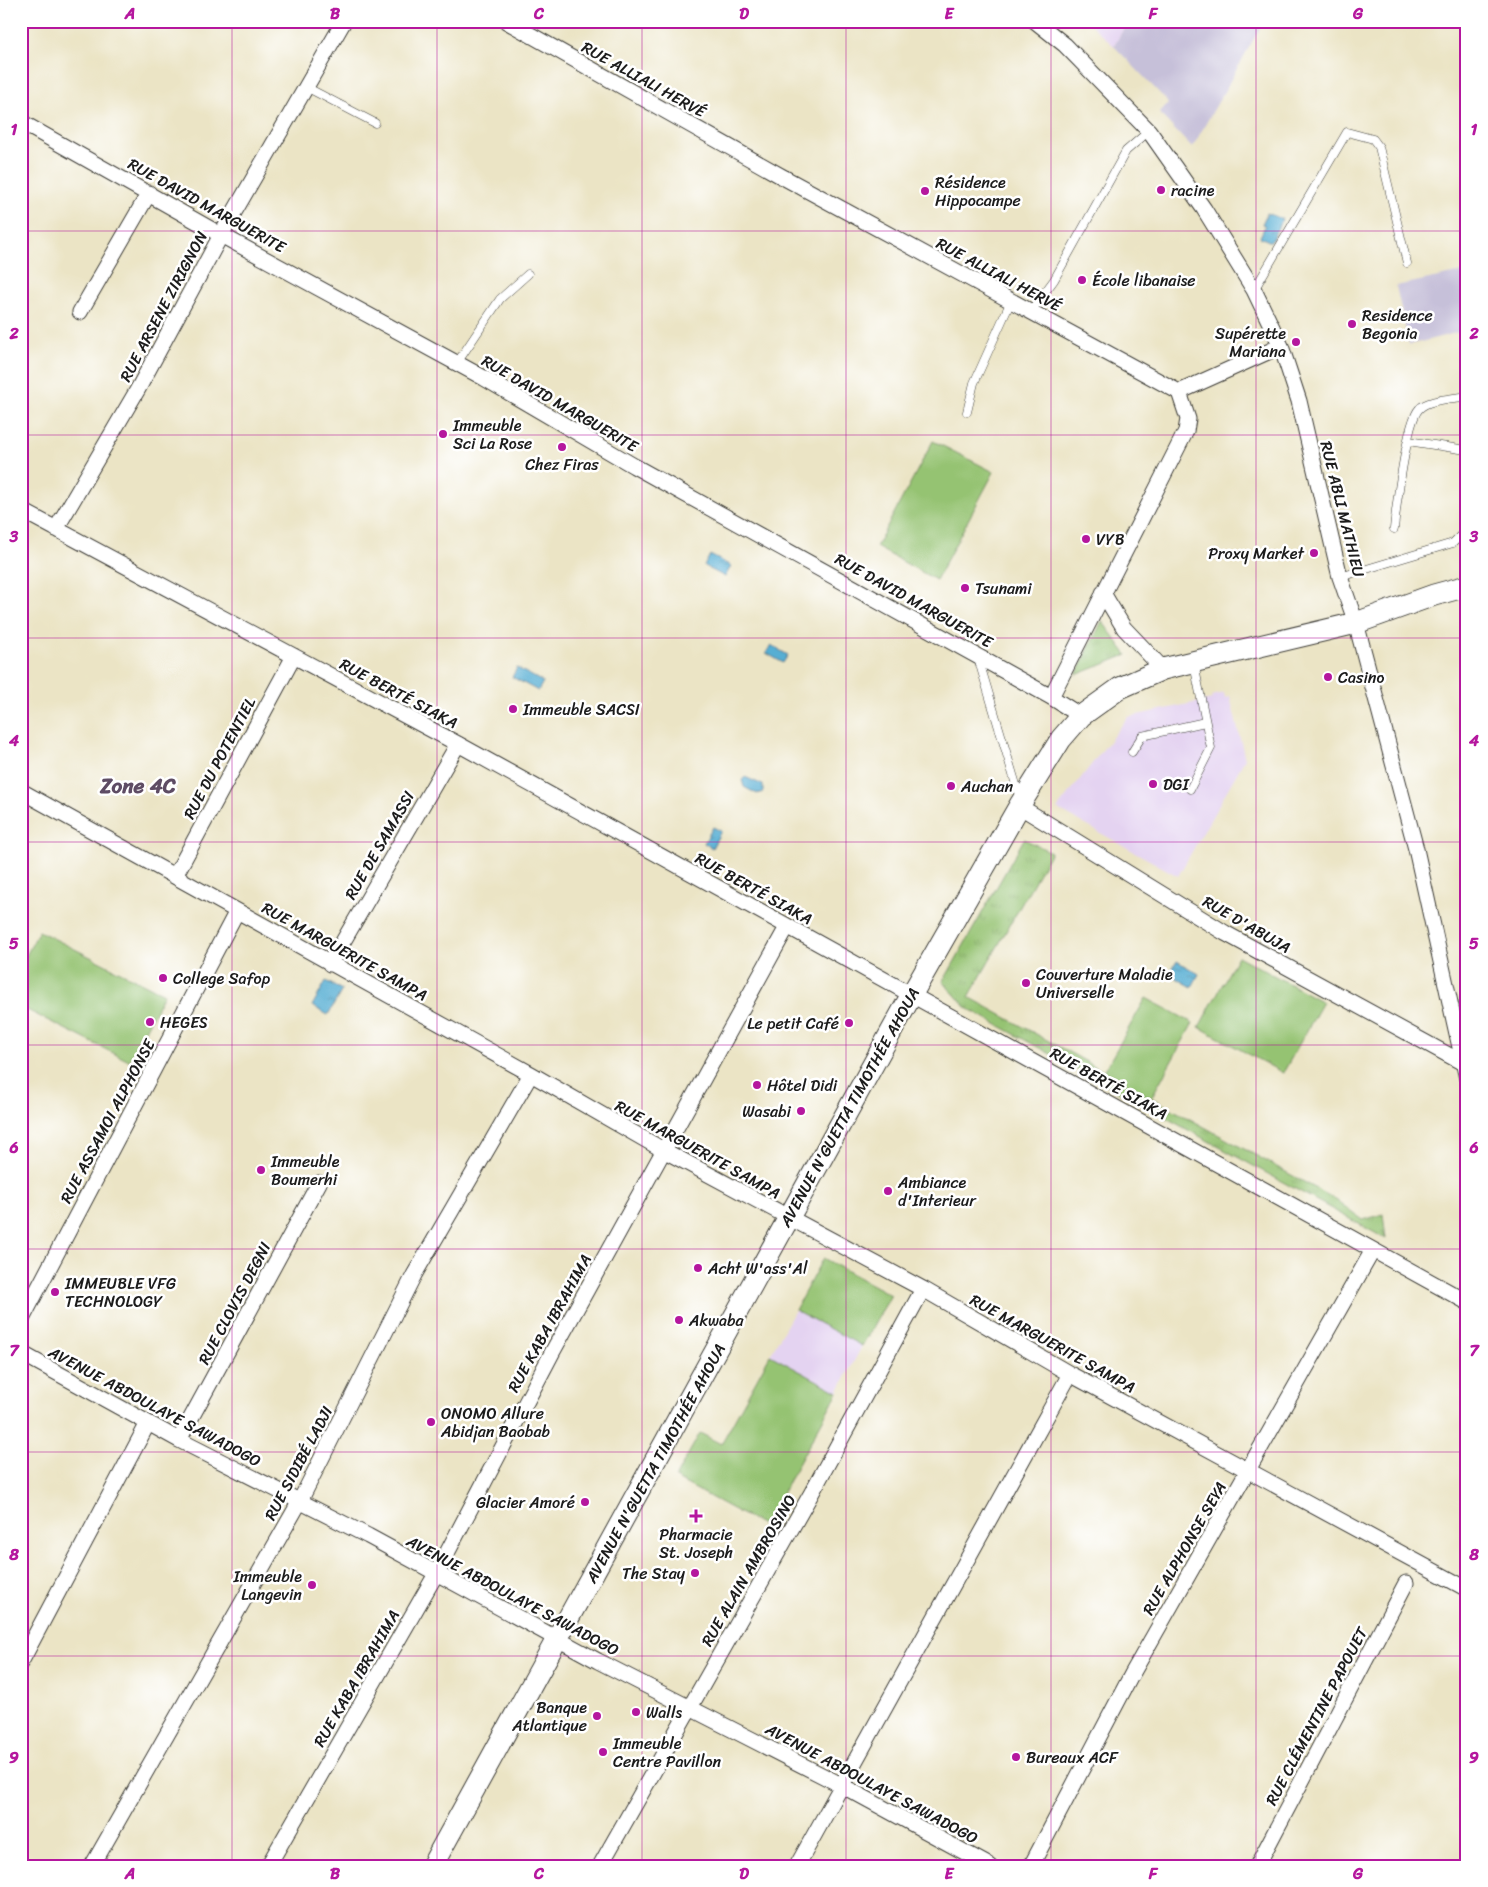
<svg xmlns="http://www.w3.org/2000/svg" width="1488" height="1887" font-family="Sriracha,sans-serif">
  <defs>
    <pattern id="grass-tufts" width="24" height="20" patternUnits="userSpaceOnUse" patternTransform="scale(1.25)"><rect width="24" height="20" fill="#95c372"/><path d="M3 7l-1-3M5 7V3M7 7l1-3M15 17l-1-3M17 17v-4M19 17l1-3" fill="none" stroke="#80a762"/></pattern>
    <pattern id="water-ripples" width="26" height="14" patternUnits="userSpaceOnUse" patternTransform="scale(1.25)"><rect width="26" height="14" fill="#56aed3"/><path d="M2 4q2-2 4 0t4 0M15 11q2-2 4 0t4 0" fill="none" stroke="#468daa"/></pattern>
  </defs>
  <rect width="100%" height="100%" fill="#fff"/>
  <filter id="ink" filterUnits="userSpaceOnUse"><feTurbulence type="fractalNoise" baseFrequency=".02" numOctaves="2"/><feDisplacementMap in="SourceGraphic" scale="10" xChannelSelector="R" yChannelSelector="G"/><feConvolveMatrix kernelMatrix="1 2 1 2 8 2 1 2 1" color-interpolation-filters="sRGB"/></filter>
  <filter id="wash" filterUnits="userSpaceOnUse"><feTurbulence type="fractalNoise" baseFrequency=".0096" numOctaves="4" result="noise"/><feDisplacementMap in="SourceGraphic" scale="20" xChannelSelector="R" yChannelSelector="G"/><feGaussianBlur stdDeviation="1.12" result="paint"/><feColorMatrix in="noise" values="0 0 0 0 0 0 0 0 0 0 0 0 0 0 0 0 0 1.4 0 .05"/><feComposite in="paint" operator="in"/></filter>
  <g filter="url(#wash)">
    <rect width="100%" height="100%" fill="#ebe4c5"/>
    <path fill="#e4d3f1" d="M1087,21H1128L1114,46Z
      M1224,693L1225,698L1230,697L1245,759L1178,876L1057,809L1128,717L1212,699V696Z
      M795,1310L862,1346L838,1392L770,1355Z"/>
    <path fill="#c6c0d9" d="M1128,21H1264L1192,148L1159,113L1168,104L1165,99L1114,46Z
      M1467,271V330L1409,345L1396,286Z"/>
    <path fill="url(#grass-tufts)" stroke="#587047" d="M1102,621L1127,655L1076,675Z
      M1024,839L1051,852L969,997L1333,1198L1363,1220L1383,1214L1386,1239L967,1008L943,982Z"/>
    <path fill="#95c372" stroke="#587047" d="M933,441L994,472L936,580L876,547Z
      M39,931L164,994L129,1061L21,1007V965Z
      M1238,956L1323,1002L1283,1073L1199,1027Z
      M1146,998L1193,1023L1151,1098L1104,1071Z
      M823,1258L891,1295L862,1346L795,1310Z
      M770,1355L838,1392L764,1526L675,1478L700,1433L721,1444Z"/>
    <path fill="url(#water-ripples)" stroke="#396578" d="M1267,213L1282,219L1271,242L1260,237L1265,226L1262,224Z
      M710,555L731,566L725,577L704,566Z
      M771,645L788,655L783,663L766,653Z
      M517,668L543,682L538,691L512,677Z
      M745,777L763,785V792L757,794L744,787L742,780Z
      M713,827L721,831L712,848L704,843Z
      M1177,961L1199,974L1192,987L1169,974Z
      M326,981L342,990L328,1015L312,1006Z"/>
  </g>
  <g filter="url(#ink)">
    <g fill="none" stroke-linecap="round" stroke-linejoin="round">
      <g stroke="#3b3a35" stroke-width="9">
        <path id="lane" d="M308,88L375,123
          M1254,290L1347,132L1373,139L1379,147L1407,263
          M1031,311L1054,280L1126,151L1149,131
          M457,363L500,299L528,274
          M967,412L974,383L1011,301
          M1408,441L1460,449
          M1394,529C1396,508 1407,421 1419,409C1428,399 1454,399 1467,396
          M1340,577L1453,543L1467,529
          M978,658L1020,798
          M1132,752L1142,736L1205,722
          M1190,789L1211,748L1194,664"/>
      </g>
      <g stroke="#3b3a35" stroke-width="17">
        <path id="street" d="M506,21L781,176L1179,392L1188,419L1186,431L1051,697
          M1035,21L1065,45L1149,131L1204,209L1254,290L1281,346L1299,401L1340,577L1356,623L1416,849L1467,1079
          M21,122L221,235L484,378L634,466L1051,697L1081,716
          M80,312L149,193
          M1179,392L1281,346
          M21,510L458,744L1467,1302
          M56,529L138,389L221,235L344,21
          M1103,593L1124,628L1163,669
          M21,791L531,1074L665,1151L923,1289L1070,1374L1467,1589
          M1019,806L1225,933L1463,1063
          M175,876L294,656
          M330,964L458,744
          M21,1321L237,911
          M21,1353L179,1440L368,1536L598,1661L841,1785L990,1866
          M179,1440L319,1183
          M21,1662L148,1423
          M92,1866L299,1503L414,1275L531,1074
          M268,1866L436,1574L553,1351L787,927
          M600,1866L811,1494L923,1289
          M797,1866L1070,1374
          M1031,1866L1132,1674L1373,1250
          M1257,1866L1406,1583"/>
      </g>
      <g stroke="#3b3a35" stroke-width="23">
        <path id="secondary" d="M432,1866L912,994L1021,803L1061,739L1081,716L1120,688L1163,669L1356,623L1434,595L1467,586"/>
      </g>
      <use href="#lane" stroke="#fff" stroke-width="8"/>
      <use href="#street" stroke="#fff" stroke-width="15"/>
      <use href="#secondary" stroke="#fff" stroke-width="21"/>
    </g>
  </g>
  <path fill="none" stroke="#b5179e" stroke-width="1" stroke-opacity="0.55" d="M232,21V1866M437,21V1866M642,21V1866M846,21V1866M1051,21V1866M1256,21V1866M21,231H1467M21,435H1467M21,638H1467M21,842H1467M21,1045H1467M21,1249H1467M21,1452H1467M21,1656H1467"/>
  <g fill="#b5179e" stroke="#fff" stroke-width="2">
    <circle cx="1161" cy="190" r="5"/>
    <circle cx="925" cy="191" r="5"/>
    <circle cx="1082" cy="280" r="5"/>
    <circle cx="1352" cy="324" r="5"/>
    <circle cx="1296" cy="342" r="5"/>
    <circle cx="443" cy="434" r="5"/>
    <circle cx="562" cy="447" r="5"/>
    <circle cx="1086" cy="539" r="5"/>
    <circle cx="1314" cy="553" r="5"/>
    <circle cx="965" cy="588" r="5"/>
    <circle cx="1328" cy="677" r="5"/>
    <circle cx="513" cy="709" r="5"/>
    <circle cx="1153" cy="784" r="5"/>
    <circle cx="951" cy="786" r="5"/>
    <circle cx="163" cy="978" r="5"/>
    <circle cx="1026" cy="983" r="5"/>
    <circle cx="150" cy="1022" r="5"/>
    <circle cx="849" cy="1023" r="5"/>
    <circle cx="757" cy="1085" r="5"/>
    <circle cx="801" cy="1111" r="5"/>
    <circle cx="261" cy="1170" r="5"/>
    <circle cx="888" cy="1191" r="5"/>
    <circle cx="698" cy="1268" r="5"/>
    <circle cx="55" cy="1292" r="5"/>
    <circle cx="679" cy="1320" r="5"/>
    <circle cx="431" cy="1422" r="5"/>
    <circle cx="585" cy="1502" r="5"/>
    <path d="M693.5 1508.5h5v5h5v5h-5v5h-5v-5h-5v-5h5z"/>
    <circle cx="695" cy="1573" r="5"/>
    <circle cx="312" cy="1585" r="5"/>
    <circle cx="636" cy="1712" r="5"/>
    <circle cx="597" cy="1716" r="5"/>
    <circle cx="603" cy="1752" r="5"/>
    <circle cx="1016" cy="1757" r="5"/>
  </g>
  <g text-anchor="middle" stroke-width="5" stroke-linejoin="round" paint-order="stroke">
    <g font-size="16" fill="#1c1c1c" stroke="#fff">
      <text transform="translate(644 79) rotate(29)" y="6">RUE ALLIALI HERVÉ</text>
      <text transform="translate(207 205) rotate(29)" y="6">RUE DAVID MARGUERITE</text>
      <text transform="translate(999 274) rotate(28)" y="6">RUE ALLIALI HERVÉ</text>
      <text transform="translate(163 306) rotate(-62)" y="6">RUE ARSENE ZIRIGNON</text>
      <text transform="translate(560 403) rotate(30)" y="6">RUE DAVID MARGUERITE</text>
      <text transform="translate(1343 509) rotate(76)" y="6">RUE ABLI MATHIEU</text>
      <text transform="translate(914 600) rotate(29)" y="6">RUE DAVID MARGUERITE</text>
      <text transform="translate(399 693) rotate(28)" y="6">RUE BERTÉ SIAKA</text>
      <text transform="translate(219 758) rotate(-62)" y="6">RUE DU POTENTIEL</text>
      <text transform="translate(379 845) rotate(-60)" y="6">RUE DE SAMASSI</text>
      <text transform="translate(754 888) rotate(29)" y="6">RUE BERTÉ SIAKA</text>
      <text transform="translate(1247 924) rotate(30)" y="6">RUE D'ABUJA</text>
      <text transform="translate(345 951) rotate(29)" y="6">RUE MARGUERITE SAMPA</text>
      <text transform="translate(1109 1083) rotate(29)" y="6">RUE BERTÉ SIAKA</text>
      <text transform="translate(849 1107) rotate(-61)" y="6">AVENUE N'GUETTA TIMOTHÉE AHOUA</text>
      <text transform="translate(107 1121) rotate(-62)" y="6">RUE ASSAMOI ALPHONSE</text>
      <text transform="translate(698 1149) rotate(29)" y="6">RUE MARGUERITE SAMPA</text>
      <text transform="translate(234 1303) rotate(-62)" y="6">RUE CLOVIS DEGNI</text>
      <text transform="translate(549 1323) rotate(-61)" y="6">RUE KABA IBRAHIMA</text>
      <text transform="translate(1053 1343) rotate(29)" y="6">RUE MARGUERITE SAMPA</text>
      <text transform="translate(155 1406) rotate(28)" y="6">AVENUE ABDOULAYE SAWADOGO</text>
      <text transform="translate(298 1463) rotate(-62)" y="6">RUE SIDIBÉ LADJI</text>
      <text transform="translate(655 1463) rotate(-61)" y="6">AVENUE N'GUETTA TIMOTHÉE AHOUA</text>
      <text transform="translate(1184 1548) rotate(-60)" y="6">RUE ALPHONSE SEYA</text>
      <text transform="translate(748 1570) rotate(-60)" y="6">RUE ALAIN AMBROSINO</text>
      <text transform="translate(513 1595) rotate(28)" y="6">AVENUE ABDOULAYE SAWADOGO</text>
      <text transform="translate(356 1678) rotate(-60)" y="6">RUE KABA IBRAHIMA</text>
      <text transform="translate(1316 1716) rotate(-62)" y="6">RUE CLÉMENTINE PAPOUET</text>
      <text transform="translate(872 1783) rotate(28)" y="6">AVENUE ABDOULAYE SAWADOGO</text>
    </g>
    <g font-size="16" fill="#1c1c1c" stroke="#fff" text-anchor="start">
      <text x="935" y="188">Résidence<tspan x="935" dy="18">Hippocampe</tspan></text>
      <text x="1171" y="196">racine</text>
      <text x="1092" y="286">École libanaise</text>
      <text x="1362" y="321">Residence<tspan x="1362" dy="18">Begonia</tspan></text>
      <text x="1286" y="339" text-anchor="end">Supérette<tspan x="1286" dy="18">Mariana</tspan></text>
      <text x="453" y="431">Immeuble<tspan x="453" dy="18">Sci La Rose</tspan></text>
      <text x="562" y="470" text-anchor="middle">Chez Firas</text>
      <text x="1096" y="545">VYB</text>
      <text x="1304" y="559" text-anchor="end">Proxy Market</text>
      <text x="975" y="594">Tsunami</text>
      <text x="1338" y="683">Casino</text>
      <text x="523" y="715">Immeuble SACSI</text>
      <text x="1163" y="790">DGI</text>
      <text x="961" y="792">Auchan</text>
      <text x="1036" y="980">Couverture Maladie<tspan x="1036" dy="18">Universelle</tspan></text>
      <text x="173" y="984">College Safop</text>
      <text x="160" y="1028">HEGES</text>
      <text x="839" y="1029" text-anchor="end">Le petit Café</text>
      <text x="767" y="1091">Hôtel Didi</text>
      <text x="791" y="1117" text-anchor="end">Wasabi</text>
      <text x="271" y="1167">Immeuble<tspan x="271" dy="18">Boumerhi</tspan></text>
      <text x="898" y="1188">Ambiance<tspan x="898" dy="18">d'Interieur</tspan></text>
      <text x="708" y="1274">Acht W'ass'Al</text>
      <text x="65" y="1289">IMMEUBLE VFG<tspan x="65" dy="18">TECHNOLOGY</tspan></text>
      <text x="689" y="1326">Akwaba</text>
      <text x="441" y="1419">ONOMO Allure<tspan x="441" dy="18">Abidjan Baobab</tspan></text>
      <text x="575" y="1508" text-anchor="end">Glacier Amoré</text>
      <text x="696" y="1540" text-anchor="middle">Pharmacie<tspan x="696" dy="18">St. Joseph</tspan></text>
      <text x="685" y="1579" text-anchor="end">The Stay</text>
      <text x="302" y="1582" text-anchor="end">Immeuble<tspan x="302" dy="18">Langevin</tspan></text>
      <text x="587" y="1713" text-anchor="end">Banque<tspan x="587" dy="18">Atlantique</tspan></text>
      <text x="646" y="1718">Walls</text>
      <text x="613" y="1749">Immeuble<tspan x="613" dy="18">Centre Pavillon</tspan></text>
      <text x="1026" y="1763">Bureaux ACF</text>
    </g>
    <g font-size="21" font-weight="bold" fill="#5e4c64" stroke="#fff">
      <text x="138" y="793">Zone 4C</text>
    </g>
  </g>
  <rect width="1488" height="1887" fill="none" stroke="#fff" stroke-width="55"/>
  <rect x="28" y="28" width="1432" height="1832" fill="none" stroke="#b5179e" stroke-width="2"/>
  <g font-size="16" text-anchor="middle" font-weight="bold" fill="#b5179e">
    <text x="130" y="19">A</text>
    <text x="335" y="19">B</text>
    <text x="539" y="19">C</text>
    <text x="744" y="19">D</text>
    <text x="949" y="19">E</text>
    <text x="1153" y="19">F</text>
    <text x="1358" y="19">G</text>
    <text x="14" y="135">1</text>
    <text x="1474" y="135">1</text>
    <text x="14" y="339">2</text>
    <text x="1474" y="339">2</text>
    <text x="14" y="542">3</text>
    <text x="1474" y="542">3</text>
    <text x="14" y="746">4</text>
    <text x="1474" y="746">4</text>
    <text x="14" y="949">5</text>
    <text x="1474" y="949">5</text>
    <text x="14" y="1153">6</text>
    <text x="1474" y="1153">6</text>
    <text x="14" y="1356">7</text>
    <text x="1474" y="1356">7</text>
    <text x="14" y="1560">8</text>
    <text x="1474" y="1560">8</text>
    <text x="14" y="1763">9</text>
    <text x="1474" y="1763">9</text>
    <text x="130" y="1879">A</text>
    <text x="335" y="1879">B</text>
    <text x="539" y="1879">C</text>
    <text x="744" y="1879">D</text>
    <text x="949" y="1879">E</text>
    <text x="1153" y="1879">F</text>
    <text x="1358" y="1879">G</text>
  </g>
</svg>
